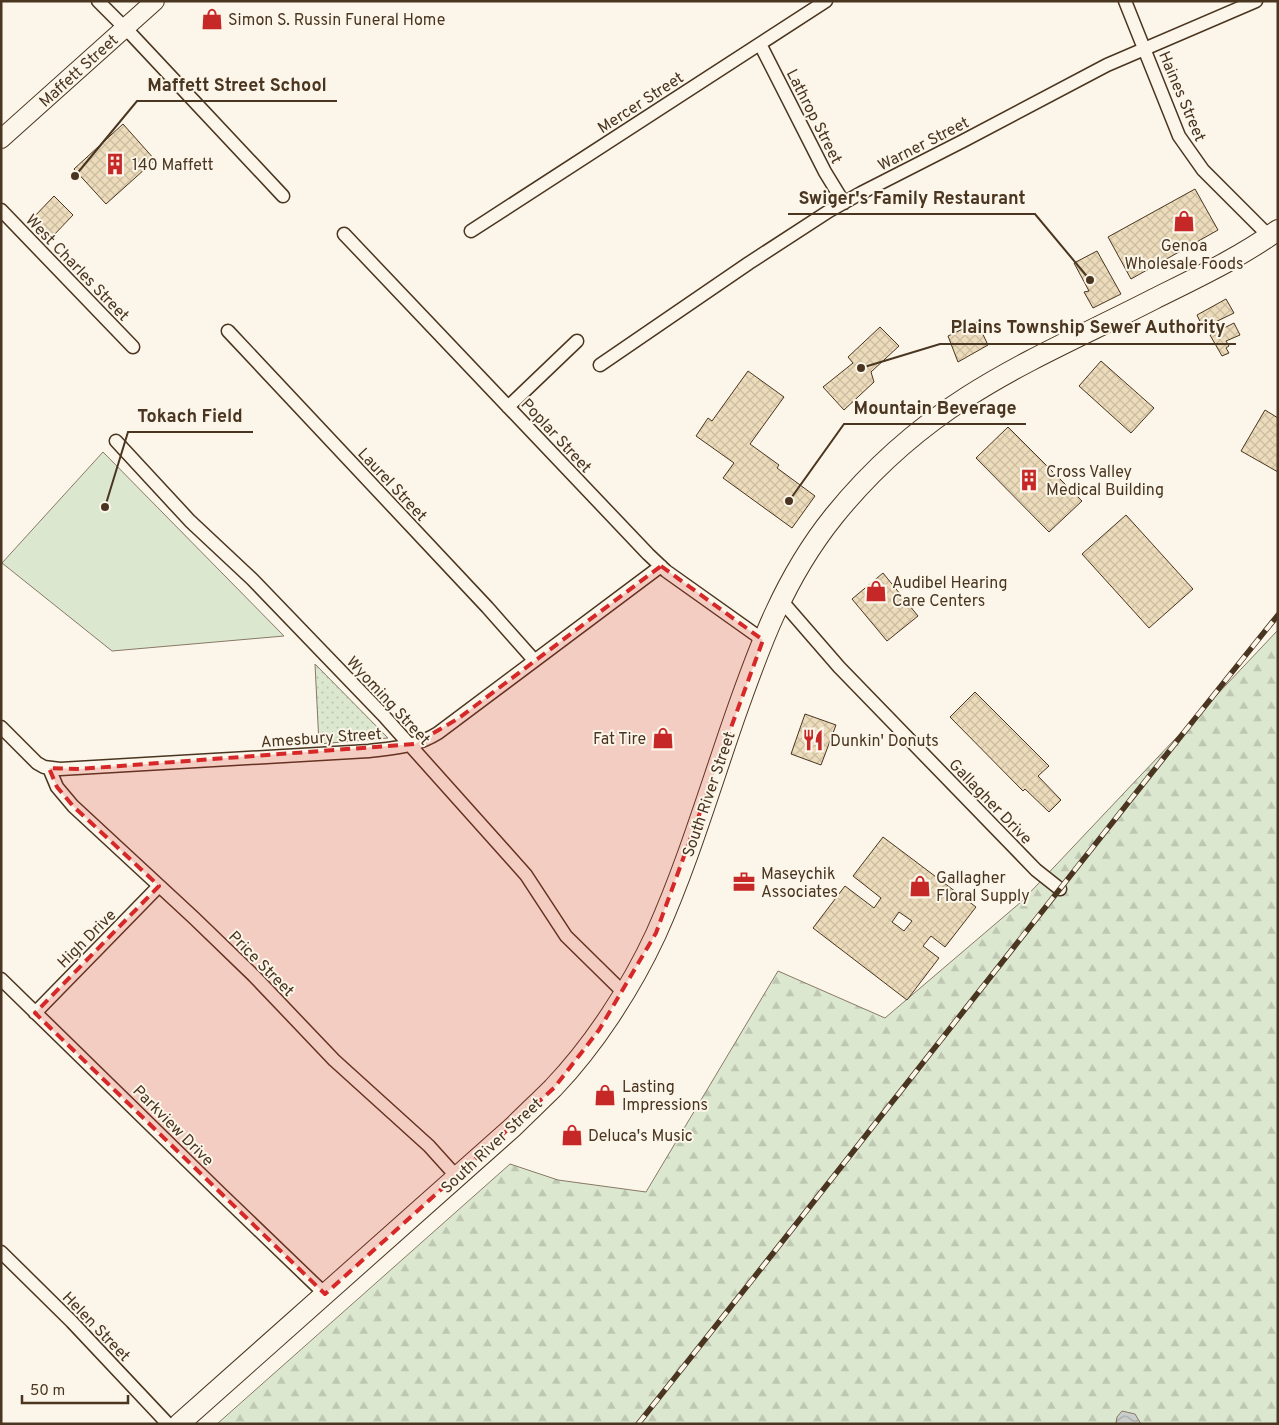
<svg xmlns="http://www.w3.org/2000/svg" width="1279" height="1425" font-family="Overpass,sans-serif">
  <defs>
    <pattern id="forest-firs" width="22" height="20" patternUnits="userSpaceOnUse" patternTransform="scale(1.25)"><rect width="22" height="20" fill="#dce7d0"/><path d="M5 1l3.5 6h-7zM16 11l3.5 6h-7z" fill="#bec7b2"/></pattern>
    <pattern id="park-dots" width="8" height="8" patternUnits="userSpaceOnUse" patternTransform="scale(1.25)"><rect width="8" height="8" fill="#dce7d0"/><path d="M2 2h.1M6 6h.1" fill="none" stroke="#bec7b2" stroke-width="1.8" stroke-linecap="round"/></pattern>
    <pattern id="water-waves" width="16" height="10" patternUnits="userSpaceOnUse" patternTransform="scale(1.25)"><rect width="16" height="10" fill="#c9cecd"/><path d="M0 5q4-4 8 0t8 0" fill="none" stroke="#a5a8a6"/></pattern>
    <pattern id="building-cross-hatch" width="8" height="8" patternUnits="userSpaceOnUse" patternTransform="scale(1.25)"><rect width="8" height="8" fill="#ecdcbc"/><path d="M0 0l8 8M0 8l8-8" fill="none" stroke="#ccbda1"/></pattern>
  </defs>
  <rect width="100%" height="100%" fill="#fbf6e9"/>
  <path fill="#dce7d0" stroke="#887966" d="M103,452L284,636L112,651L2,563Z"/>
  <path fill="url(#forest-firs)" stroke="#887966" d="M1278,630V1424H1141L1117,1418L1116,1424H217L510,1164L558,1180L646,1192L778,971L885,1018L1021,902Z"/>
  <path fill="url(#park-dots)" stroke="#887966" d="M315,664L388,738L319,744Z"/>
  <path fill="url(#water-waves)" stroke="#887966" d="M1122,1411L1135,1414L1141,1424H1116L1117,1417Z"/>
  <path fill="url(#building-cross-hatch)" stroke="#4a3520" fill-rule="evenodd" d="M123,124L155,160L106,204L74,169Z
    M1195,189L1218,230L1131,279L1108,237Z
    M54,196L73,215L52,237L32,219Z
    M1097,251L1121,294L1093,308L1084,292L1089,291L1074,263Z
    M1226,299L1234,313L1203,328L1197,315Z
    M977,322L988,345L958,362L948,336Z
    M1234,323L1240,335L1226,341L1229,346L1226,348L1229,353L1222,356L1210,335Z
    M880,327L899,346L871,372L874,382L844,410L823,387L853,363L848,357Z
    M1101,361L1154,408L1131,433L1079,386Z
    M748,371L784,397L750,444L779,465L777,468L815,496L792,528L723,478L734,463L696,436L708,418L712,421Z
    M1265,410L1278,418V472L1241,451Z
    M1008,427L1082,501L1049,532L976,458Z
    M1126,515L1193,589L1149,628L1082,554Z
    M883,573L918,616L887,641L852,599Z
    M975,692L1049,766L1038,776L1061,800L1049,812L1025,789L1023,791L950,717Z
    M805,714L836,725L821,765L791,754Z
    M883,837L976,907L945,947L931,936L923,946L939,958L907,1000L813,928L845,886L874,908L881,898L853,876ZM899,912L912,921L904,931L892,922Z"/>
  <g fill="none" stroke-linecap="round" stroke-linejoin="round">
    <g stroke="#4a3520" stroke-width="15">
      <path id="street" d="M98,1L132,35L283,196
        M1125,1L1179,136L1203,170L1269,236
        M760,44L825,172L844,203
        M1,210L133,347
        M471,231L826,1
        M344,234L648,554L666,571L763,640
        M228,331L487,607L534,660
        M600,365L749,263L829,211L861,193L963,141L1107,65L1256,1
        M508,407L577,341
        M116,441L190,521L252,579L383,715L526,875L566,936L624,993
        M780,599L839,667L1036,870L1060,889
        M1,727L37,763L44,767L60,769L369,751C394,748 416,747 438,733L661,566
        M49,768L57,787L73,806L194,918L254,976L334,1060L429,1146L457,1177
        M1,979L220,1193L325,1294
        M35,1013L159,886
        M1,1252L72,1322L168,1424"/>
    </g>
    <g stroke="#4a3520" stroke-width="20">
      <path id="secondary" d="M1,139L155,1"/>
    </g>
    <g stroke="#4a3520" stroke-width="22">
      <path id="primary" d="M179,1424L513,1127C526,1114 540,1101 553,1088C594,1045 631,988 656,934C687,865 709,791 734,719C760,645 784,578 834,516C872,469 917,429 967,397C1026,359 1092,331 1154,299C1196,278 1239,258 1278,230"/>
    </g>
    <use href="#street" stroke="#fbf6e9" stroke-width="12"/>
    <use href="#secondary" stroke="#fbf6e9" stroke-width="18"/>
    <use href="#primary" stroke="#fbf6e9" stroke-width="20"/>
    <g stroke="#4a3520" stroke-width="5.5">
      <path id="rail" d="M638,1424C852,1155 1062,883 1278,615"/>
    </g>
    <use href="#rail" stroke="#fbf6e9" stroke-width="4" stroke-dasharray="11" stroke-linecap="butt"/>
  </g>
  <path fill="#d62828" fill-opacity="0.2" stroke="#d62828" stroke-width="4" stroke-dasharray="10 6" stroke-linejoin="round" d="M661,566L763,640L656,933L599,1030L554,1088L325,1294L35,1013L159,886L73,806L57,787L49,768L79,769L415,744L459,718Z"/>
  <defs>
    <g id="shop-bare" transform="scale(1.725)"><path d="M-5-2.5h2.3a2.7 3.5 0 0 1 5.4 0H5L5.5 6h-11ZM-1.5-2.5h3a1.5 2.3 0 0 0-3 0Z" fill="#c62828" stroke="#fbf6e9" stroke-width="2.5" paint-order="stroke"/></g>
    <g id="building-bare" transform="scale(1.725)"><path d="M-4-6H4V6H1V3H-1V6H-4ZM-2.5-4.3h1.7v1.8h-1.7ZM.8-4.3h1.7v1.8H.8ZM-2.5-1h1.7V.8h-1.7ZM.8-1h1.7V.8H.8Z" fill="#c62828" stroke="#fbf6e9" stroke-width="2.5" paint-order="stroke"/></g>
    <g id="restaurant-bare" transform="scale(1.725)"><path d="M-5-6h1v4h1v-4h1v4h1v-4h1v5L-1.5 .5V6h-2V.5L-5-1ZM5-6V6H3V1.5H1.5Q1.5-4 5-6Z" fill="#c62828" stroke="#fbf6e9" stroke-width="2.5" paint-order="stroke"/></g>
    <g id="office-bare" transform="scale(1.725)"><path d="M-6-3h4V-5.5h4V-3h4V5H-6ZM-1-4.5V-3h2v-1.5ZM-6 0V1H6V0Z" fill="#c62828" stroke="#fbf6e9" stroke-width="2.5" paint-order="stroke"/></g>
  </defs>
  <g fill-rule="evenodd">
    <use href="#shop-bare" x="212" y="19"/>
    <use href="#building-bare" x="115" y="164"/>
    <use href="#shop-bare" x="1184" y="221"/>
    <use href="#building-bare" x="1029" y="480"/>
    <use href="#shop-bare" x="876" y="591"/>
    <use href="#shop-bare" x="663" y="738"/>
    <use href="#restaurant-bare" x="813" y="740"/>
    <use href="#office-bare" x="744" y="882"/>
    <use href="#shop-bare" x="920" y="886"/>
    <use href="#shop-bare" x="605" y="1095"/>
    <use href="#shop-bare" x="572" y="1135"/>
  </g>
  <g text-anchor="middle" stroke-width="4" stroke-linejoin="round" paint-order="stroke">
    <g font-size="16" fill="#4a3520" stroke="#fbf6e9" text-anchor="start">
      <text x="228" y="25">Simon S. Russin Funeral Home</text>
      <text x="132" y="170">140 Maffett</text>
      <text x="1184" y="251" text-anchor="middle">Genoa<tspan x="1184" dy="18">Wholesale Foods</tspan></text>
      <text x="1046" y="477">Cross Valley<tspan x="1046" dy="18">Medical Building</tspan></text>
      <text x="892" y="588">Audibel Hearing<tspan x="892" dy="18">Care Centers</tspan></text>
      <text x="646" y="744" text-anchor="end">Fat Tire</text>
      <text x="830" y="746">Dunkin' Donuts</text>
      <text x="761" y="879">Maseychik<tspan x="761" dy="18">Associates</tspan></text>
      <text x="936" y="883">Gallagher<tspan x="936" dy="18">Floral Supply</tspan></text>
      <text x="622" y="1092">Lasting<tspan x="622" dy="18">Impressions</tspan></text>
      <text x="588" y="1141">Deluca's Music</text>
    </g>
    <g font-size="16" fill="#4a3520" stroke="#fbf6e9">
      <text transform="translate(78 70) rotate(-42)" y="6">Maffett Street</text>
      <text transform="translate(1183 96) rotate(67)" y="6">Haines Street</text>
      <text transform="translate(640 102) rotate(-33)" y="6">Mercer Street</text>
      <text transform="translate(815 116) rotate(63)" y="6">Lathrop Street</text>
      <text transform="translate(923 143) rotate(-27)" y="6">Warner Street</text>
      <text transform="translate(78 267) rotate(46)" y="6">West Charles Street</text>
      <text transform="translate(557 435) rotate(47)" y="6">Poplar Street</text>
      <text transform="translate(393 484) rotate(47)" y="6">Laurel Street</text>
      <text transform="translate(389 700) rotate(47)" y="6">Wyoming Street</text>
      <text transform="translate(321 737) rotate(-4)" y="6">Amesbury Street</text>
      <text transform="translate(708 794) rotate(-71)" y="6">South River Street</text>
      <text transform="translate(991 801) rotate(46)" y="6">Gallagher Drive</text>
      <text transform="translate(86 938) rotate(-45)" y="6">High Drive</text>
      <text transform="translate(262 963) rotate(45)" y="6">Price Street</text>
      <text transform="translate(174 1125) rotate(45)" y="6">Parkview Drive</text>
      <text transform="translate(491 1145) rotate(-43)" y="6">South River Street</text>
      <text transform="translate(97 1326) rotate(46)" y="6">Helen Street</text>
    </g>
  </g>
  <path fill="none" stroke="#4a3520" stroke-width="2" d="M75 176L137 101H337M1090 280L1035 214H788M861 368L940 344H1236M789 501L844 424H1026M105 507L128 432H253"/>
  <g fill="#4a3520" stroke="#fbf6e9" stroke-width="2">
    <circle cx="75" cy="176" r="5"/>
    <circle cx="1090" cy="280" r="5"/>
    <circle cx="861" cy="368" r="5"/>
    <circle cx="789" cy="501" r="5"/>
    <circle cx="105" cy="507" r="5"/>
  </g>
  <g font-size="18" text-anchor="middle" font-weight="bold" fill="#4a3520" stroke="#fbf6e9" stroke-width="4" stroke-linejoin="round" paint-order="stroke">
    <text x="237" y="91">Maffett Street School</text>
    <text x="912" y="204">Swiger's Family Restaurant</text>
    <text x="1088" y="333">Plains Township Sewer Authority</text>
    <text x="935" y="414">Mountain Beverage</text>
    <text x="190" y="422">Tokach Field</text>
  </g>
  <rect width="1279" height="1425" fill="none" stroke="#4a3520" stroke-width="5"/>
  <path d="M22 1395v8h106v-8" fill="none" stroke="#4a3520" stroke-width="2.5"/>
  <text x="30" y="1395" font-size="15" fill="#4a3520" stroke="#fbf6e9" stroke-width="4" paint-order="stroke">50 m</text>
</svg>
